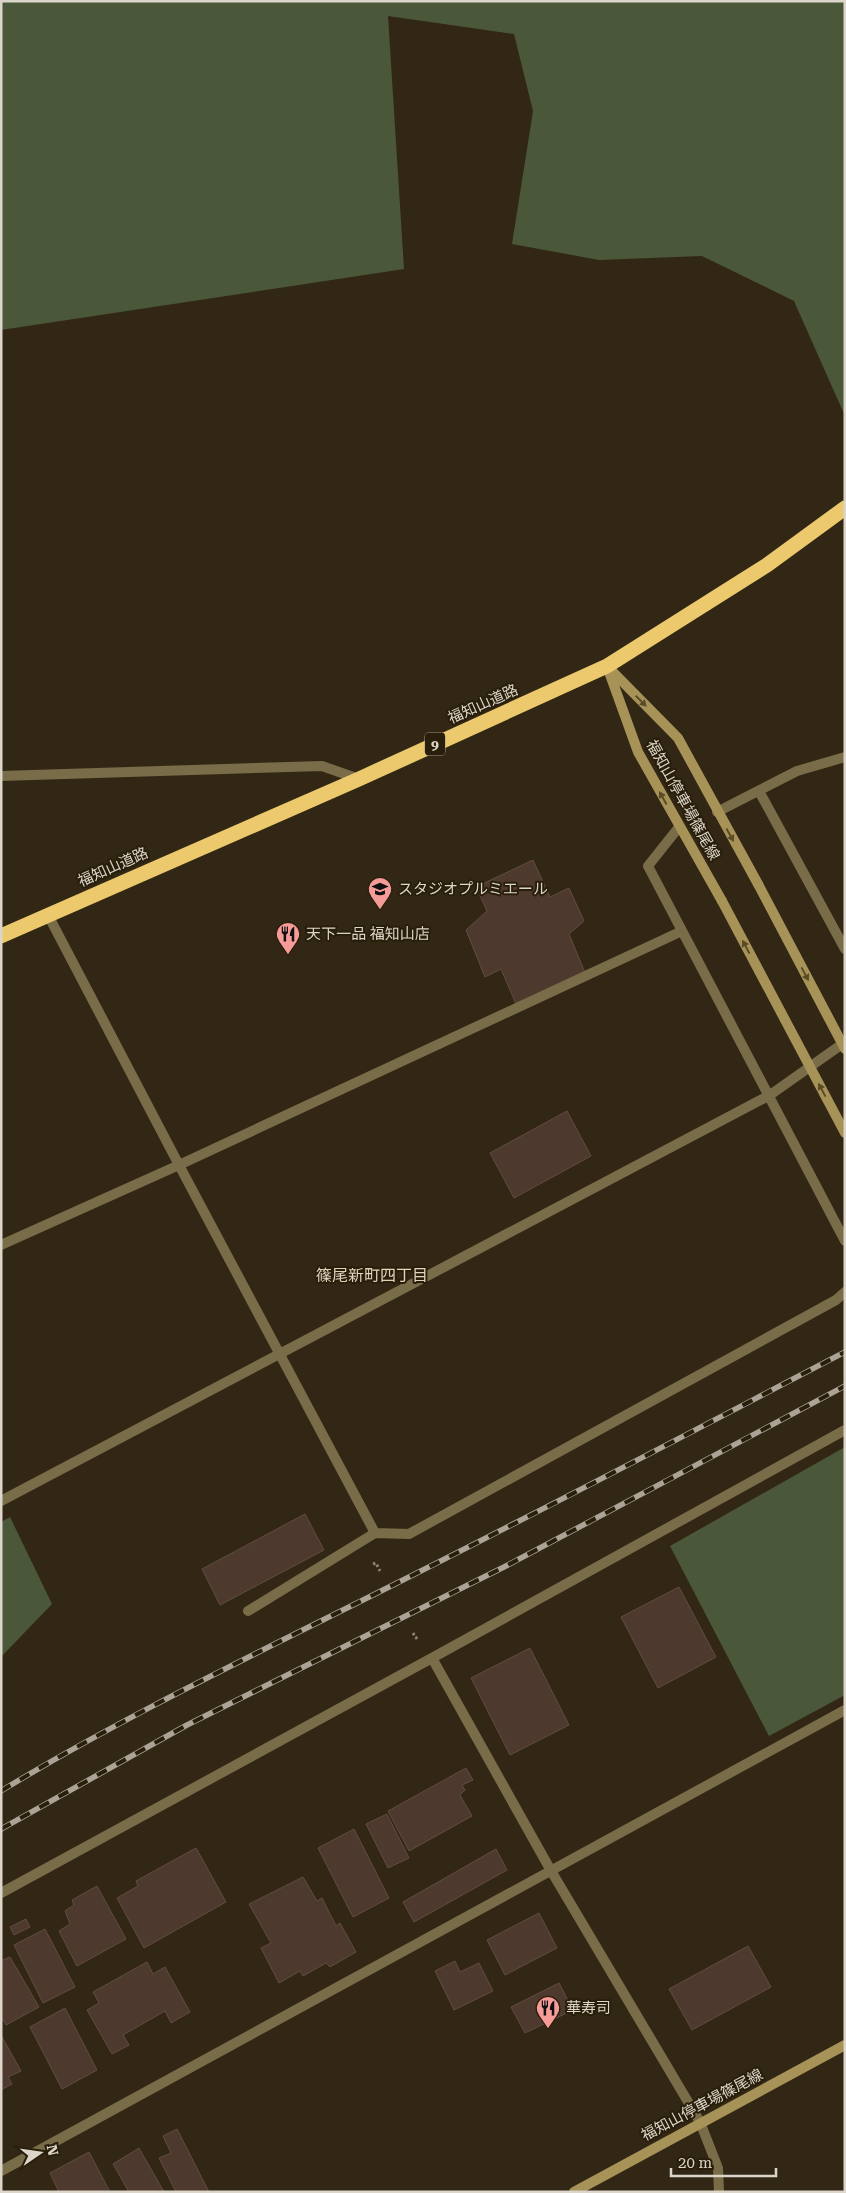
<svg xmlns="http://www.w3.org/2000/svg" width="846" height="2193" font-family="'Roboto Serif','Noto Sans JP',serif">
  <rect width="100%" height="100%" fill="#322714"/>
  <path fill="#4a5839" d="M1,1H845V416L794,301L702,256L599,260L512,244L533,111L514,34L388,16L404,269L1,330Z
    M845,1447V1695L769,1736L670,1546Z
    M10,1517L52,1604L1,1657V1522Z"/>
  <path fill="#4e392e" stroke="#624c41" d="M533,860L550,897L569,888L584,921L569,934L586,975L516,1004L501,969L485,977L466,930L487,911L476,887Z
    M567,1111L591,1156L514,1198L490,1153Z
    M305,1514L324,1550L220,1605L202,1569Z
    M679,1587L716,1657L658,1688L621,1617Z
    M530,1648L569,1725L510,1755L471,1678Z
    M466,1768L473,1780L462,1785L465,1790L460,1795L472,1816L409,1851L388,1811Z
    M387,1814L409,1858L388,1868L366,1824Z
    M354,1829L389,1898L353,1917L318,1848Z
    M196,1848L226,1902L144,1948L117,1898L138,1886L136,1881Z
    M496,1849L507,1870L414,1922L403,1902Z
    M303,1877L317,1901L322,1898L336,1926L340,1923L356,1952L330,1967L326,1963L303,1976L300,1971L279,1983L261,1948L271,1943L249,1904Z
    M97,1886L126,1939L77,1966L59,1931L70,1924L65,1911L74,1905L72,1900Z
    M539,1913L557,1948L505,1975L487,1940Z
    M26,1919L30,1927L14,1935L10,1927Z
    M45,1929L75,1987L43,2003L14,1945Z
    M748,1946L771,1987L692,2030L669,1989Z
    M10,1957L39,2007L6,2025L1,2016V1961Z
    M455,1961L460,1972L479,1963L493,1991L454,2010L435,1971Z
    M147,1962L153,1974L165,1967L190,2012L171,2023L165,2011L123,2035L129,2045L112,2054L87,2010L99,2003L93,1992Z
    M559,1983L573,2010L525,2033L511,2007Z
    M65,2008L97,2070L62,2089L30,2027Z
    M1,2035L21,2071L8,2077L12,2084L1,2090Z
    M177,2129L209,2192H176L159,2158L171,2153L163,2136Z
    M139,2148L164,2192H129L113,2164Z
    M89,2152L110,2192H59L50,2173Z"/>
  <g fill="none" stroke-linecap="round" stroke-linejoin="round">
    <path stroke="#8b8273" stroke-width="3" stroke-dasharray="2.5 2.5" stroke-linecap="butt" d="M373,1564L376,1563L380,1571
      M413,1633L416,1638L419,1636"/>
    <path stroke="#796c49" stroke-width="10" d="M1,776L322,766L359,779
      M759,791L845,949
      M717,812L797,771L845,757
      M679,827L648,866L845,1241
      M48,915L179,1165L375,1533L409,1534L836,1300L845,1292
      M1,1245L179,1165L682,931
      M1,1501L770,1095L845,1042
      M248,1611L375,1533
      M432,1658L550,1869L700,2122L718,2168L719,2192
      M1,1893L432,1658L845,1430
      M1,2171L845,1710"/>
    <path stroke="#a79258" stroke-width="10" d="M607,666L678,738L758,884
      M608,669L638,752L722,901
      M574,2192L845,2045"/>
    <path stroke="#ebc96c" stroke-width="15" d="M1,936L359,779L607,666L767,565L845,508"/>
    <g stroke="#aba395" stroke-width="5.5">
      <path id="rail" d="M1,1791C128,1714 262,1651 395,1584C545,1509 695,1430 845,1352
        M1,1829L187,1725L504,1567L845,1386"/>
    </g>
    <use href="#rail" stroke="#281e0a" stroke-width="4" stroke-dasharray="11" stroke-linecap="butt"/>
    <path stroke="#a79258" stroke-width="10" d="M758,884L845,1049
      M722,901L845,1133"/>
  </g>
  <defs><path id="oneway-solid" d="M-6-.8H1V-3.2L6.5 0L1 3.2V.8H-6Z" transform="scale(1.25)"/></defs>
  <g fill="#5b4c29">
    <use href="#oneway-solid" transform="translate(641 701) rotate(45)"/>
    <use href="#oneway-solid" transform="translate(663 798) rotate(-119)"/>
    <use href="#oneway-solid" transform="translate(730 835) rotate(61)"/>
    <use href="#oneway-solid" transform="translate(746 947) rotate(-118)"/>
    <use href="#oneway-solid" transform="translate(805 974) rotate(62)"/>
    <use href="#oneway-solid" transform="translate(822 1090) rotate(-118)"/>
  </g>
  <defs>
    <g id="school-pin" transform="scale(1.25)"><path d="M0 17L-7.5 6A9.5 9.5 0 1 1 7.5 6Z" fill="#f59b98" stroke="#281e0a"/><path d="M0-5L7-2L0 1L-7-2ZM-4 1L0 2.5L4 1V4Q0 6-4 4Z" fill="#111"/></g>
    <g id="restaurant-pin" transform="scale(1.25)"><path d="M0 17L-7.5 6A9.5 9.5 0 1 1 7.5 6Z" fill="#f59b98" stroke="#281e0a"/><path d="M-5-6h1v4h1v-4h1v4h1v-4h1v5L-1.5 .5V6h-2V.5L-5-1ZM5-6V6H3V1.5H1.5Q1.5-4 5-6Z" fill="#111"/></g>
  </defs>
  <g fill-rule="evenodd">
    <use href="#school-pin" x="380" y="889"/>
    <use href="#restaurant-pin" x="288" y="934"/>
    <use href="#restaurant-pin" x="548" y="2008"/>
  </g>
  <g text-anchor="middle" stroke-width="4" stroke-linejoin="round" paint-order="stroke">
    <rect fill="#281e0a" stroke="#a69e90" stroke-width="1" x="425" y="732.5" width="20" height="23" rx="4"/>
    <g font-size="14" font-weight="bold" fill="#dcd5c9">
      <text x="435" y="749">9</text>
    </g>
    <g font-size="15" fill="#dcd5c9" stroke="#281e0a">
      <text transform="translate(483 704) rotate(-24)" y="5">福知山道路</text>
      <text transform="translate(683 800) rotate(61)" y="5">福知山停車場篠尾線</text>
      <text transform="translate(113 867) rotate(-24)" y="5">福知山道路</text>
      <text transform="translate(702 2105) rotate(-28)" y="5">福知山停車場篠尾線</text>
    </g>
    <g font-size="15" fill="#dcd5c9" stroke="#281e0a" text-anchor="start">
      <text x="398" y="894">スタジオプルミエール</text>
      <text x="306" y="939">天下一品 福知山店</text>
      <text x="566" y="2013">華寿司</text>
    </g>
    <g font-size="16" fill="#e2d4bc" stroke="#281e0a">
      <text x="372" y="1281">篠尾新町四丁目</text>
    </g>
  </g>
  <rect width="846" height="2193" fill="none" stroke="#dcd5c9" stroke-width="5"/>
  <g transform="translate(40 2153) rotate(77)" stroke="#281e0a" stroke-width="4" paint-order="stroke">
  <path d="M0-4L9 19L0 12L-9 19Z" fill="#dcd5c9"/>
  <text y="-8" font-size="14" font-weight="bold" text-anchor="middle" fill="#dcd5c9">N</text>
  </g>
  <path d="M671 2168v8h105v-8" fill="none" stroke="#dcd5c9" stroke-width="2.5"/>
  <text x="678" y="2168" font-size="15" fill="#dcd5c9" stroke="#281e0a" stroke-width="4" paint-order="stroke">20 m</text>
</svg>
